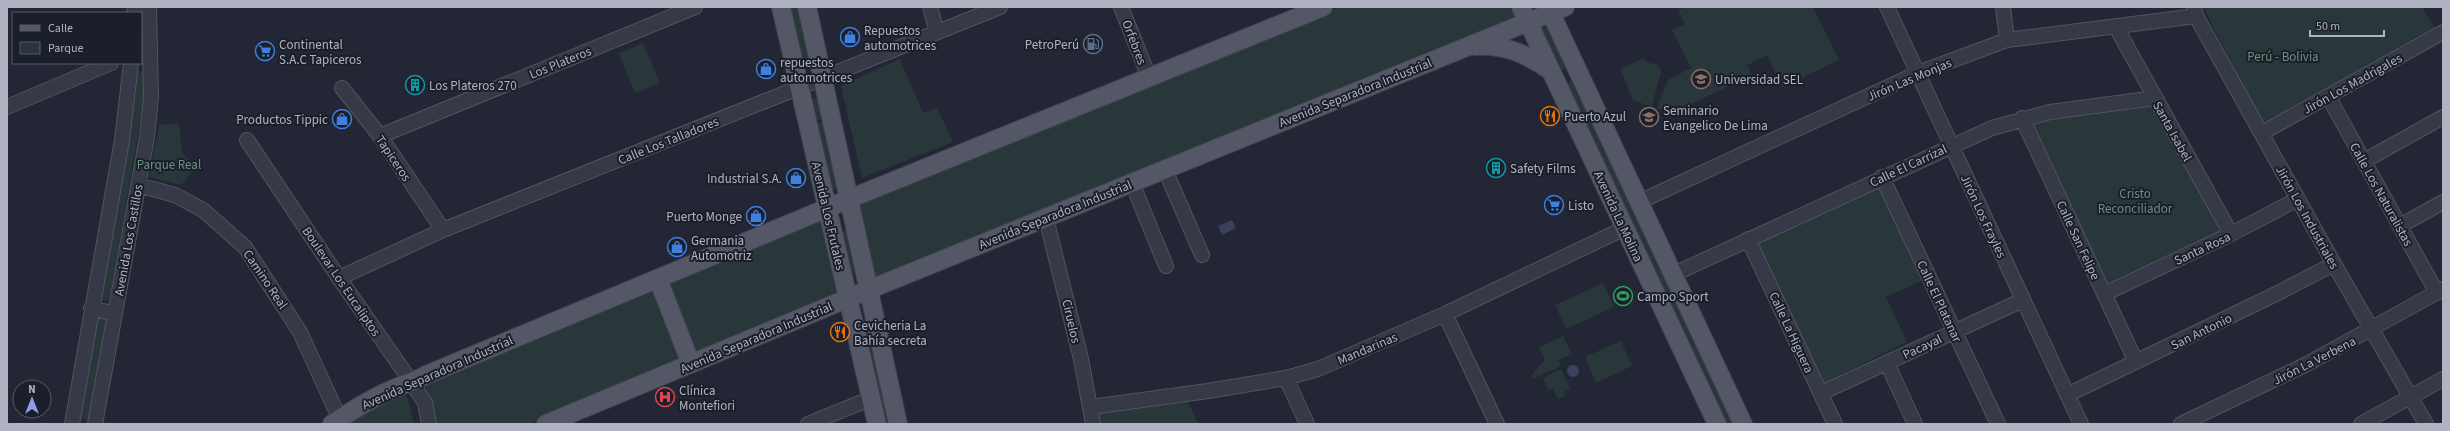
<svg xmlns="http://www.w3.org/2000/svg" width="2450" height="431" font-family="'Source Sans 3',sans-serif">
  <rect width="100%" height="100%" fill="#232735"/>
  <path fill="#29373a" d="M786,7H799L814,67L801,69Z
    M1340,7H1515L1522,20L878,278L873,276L857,206L862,202Z
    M1685,7H1813L1839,60L1782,87L1767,55L1747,65L1752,75L1672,113L1657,108L1668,80L1691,68L1672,30L1685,24L1678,10Z
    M2203,7H2422L2434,27L2269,121L2261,120Z
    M1549,24L1567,66L1558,74L1538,29Z
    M643,43L660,83L635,93L619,53Z
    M1644,58L1646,62L1658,65L1661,71L1652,107L1633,100L1620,69Z
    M900,59L923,113L937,108L953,142L862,178L841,86Z
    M137,71L145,72L142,110L110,297L107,300H102L99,297L134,107Z
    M1570,79L1580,98L1583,99L1736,424H1725L1567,89Z
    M818,97L825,118L813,121L812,100Z
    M2150,99L2219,226V231L2105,284L2030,121Z
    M826,121L842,186L829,191L814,124Z
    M179,123L182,153L196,167L181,185L149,177L159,125Z
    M1879,185L1923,280L1886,297L1907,342L1822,384L1755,244Z
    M821,218L836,284V293L833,299L639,381L529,424H436L425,386Z
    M847,230L856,272L852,274L842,232Z
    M1603,283L1614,307L1566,329L1555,305Z
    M870,317L885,387L876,390L860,320Z
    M98,318H105L107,324L90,417L86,420L80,417L94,320Z
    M1563,336L1572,354L1558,360L1561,366L1533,379L1531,376L1545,359L1539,347Z
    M1621,341L1632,366L1596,383L1585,357Z
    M1561,369L1570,389L1564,392L1565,396L1558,399L1553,389L1549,391L1543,378Z
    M400,389L408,399L414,424H339Z
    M1187,400L1198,424H1095L1094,412Z"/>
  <path fill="#3a415c" d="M1232,220L1236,228L1222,235L1218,226Z
    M1567 371a6 6 0 1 1 12 0a6 6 0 1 1-12 0Z"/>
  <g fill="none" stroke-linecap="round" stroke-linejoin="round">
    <g stroke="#505460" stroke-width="16">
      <path id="minor" d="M930,7L937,32
        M1121,7L1149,77
        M1887,7L2081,424
        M2003,7L2007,40
        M2194,7L2196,16L2334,264L2426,424
        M134,13L135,7
        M2116,27L2231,234
        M342,88L380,136L443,230
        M2328,96L2437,293
        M7,107L111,63
        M2022,118L2136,362
        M2262,133L2443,32
        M380,136L695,7
        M247,140L339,278L412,383L425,403L429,424
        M2364,161L2443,117
        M1165,170L1202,255
        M1882,177L1998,424
        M1132,183L1166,266
        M138,185L175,195L203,210L245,247L300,332L342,424
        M1639,202L1918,73L2007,40L2196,16
        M1046,218L1081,359L1093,424
        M2400,226L2443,202
        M1748,239L1835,424
        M1674,274L1992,128L2050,112L2155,98
        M339,278L443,230L1000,7
        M2104,294L2231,234L2298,199
        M91,308L115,314
        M1445,314L1497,424
        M1887,363L1915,424
        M1286,378L1307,424
        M1821,393L2023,300
        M2067,395L2278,293L2334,264
        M1091,407L1208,391L1286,378L1318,369L1445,314L1625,228
        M72,424L122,140L131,63
        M95,424L147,137L151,97L149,7
        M808,424L892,390
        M2181,424L2307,364L2443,289
        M2361,424L2443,379"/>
    </g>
    <g stroke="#3f434f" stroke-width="20">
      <path id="major" d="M781,7L877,424
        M807,7L898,424
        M1521,7L1717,424
        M1548,7L1743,424
        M1475,46C1504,44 1527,54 1551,71
        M658,279L691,364
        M332,424C351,411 370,399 391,390C403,384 415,382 426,375L849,199L1323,7
        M546,424L868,290L1565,7"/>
    </g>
    <use href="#minor" stroke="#363946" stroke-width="14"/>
    <use href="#major" stroke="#545866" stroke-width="18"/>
  </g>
  <defs>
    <g id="shop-ring" transform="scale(1)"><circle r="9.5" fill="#1b1f2a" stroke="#3f7fe0" stroke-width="1.5"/><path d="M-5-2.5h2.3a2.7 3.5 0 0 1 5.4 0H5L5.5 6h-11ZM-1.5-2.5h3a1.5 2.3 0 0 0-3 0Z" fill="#3f7fe0"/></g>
    <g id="fuel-ring" transform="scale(1)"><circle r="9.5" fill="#1b1f2a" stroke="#5c6f8a" stroke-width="1.5"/><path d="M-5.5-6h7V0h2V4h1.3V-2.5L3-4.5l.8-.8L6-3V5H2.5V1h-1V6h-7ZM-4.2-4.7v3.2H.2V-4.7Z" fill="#5c6f8a"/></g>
    <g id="supermarket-ring" transform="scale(1)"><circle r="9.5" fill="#1b1f2a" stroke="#3f7fe0" stroke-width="1.5"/><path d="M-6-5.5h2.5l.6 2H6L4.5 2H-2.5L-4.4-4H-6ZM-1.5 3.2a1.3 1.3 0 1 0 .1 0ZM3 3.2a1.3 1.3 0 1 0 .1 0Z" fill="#3f7fe0"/></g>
    <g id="university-ring" transform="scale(1)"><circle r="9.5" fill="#1b1f2a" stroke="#8d6e63" stroke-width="1.5"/><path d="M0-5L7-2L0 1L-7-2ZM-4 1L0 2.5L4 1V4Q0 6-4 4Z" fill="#8d6e63"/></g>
    <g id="building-ring" transform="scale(1)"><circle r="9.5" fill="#1b1f2a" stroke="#0f9aa8" stroke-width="1.5"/><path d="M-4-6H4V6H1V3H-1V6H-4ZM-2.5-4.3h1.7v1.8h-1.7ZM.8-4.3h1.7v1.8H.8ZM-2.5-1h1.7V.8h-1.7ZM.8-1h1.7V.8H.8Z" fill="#0f9aa8"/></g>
    <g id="restaurant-ring" transform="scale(1)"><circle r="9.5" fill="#1b1f2a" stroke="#e8710a" stroke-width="1.5"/><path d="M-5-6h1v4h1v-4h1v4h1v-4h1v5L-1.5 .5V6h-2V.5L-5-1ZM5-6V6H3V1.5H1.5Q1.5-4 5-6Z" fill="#e8710a"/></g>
    <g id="school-ring" transform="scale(1)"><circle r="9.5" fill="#1b1f2a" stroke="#8d6e63" stroke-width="1.5"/><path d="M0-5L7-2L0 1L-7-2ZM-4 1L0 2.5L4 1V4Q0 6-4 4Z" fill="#8d6e63"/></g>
    <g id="stadium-ring" transform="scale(1)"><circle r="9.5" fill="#1b1f2a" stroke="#2e9e5b" stroke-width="1.5"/><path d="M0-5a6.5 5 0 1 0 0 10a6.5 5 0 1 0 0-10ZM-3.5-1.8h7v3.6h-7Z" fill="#2e9e5b"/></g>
    <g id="hospital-ring" transform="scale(1)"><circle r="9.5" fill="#1b1f2a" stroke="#e0444e" stroke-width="1.5"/><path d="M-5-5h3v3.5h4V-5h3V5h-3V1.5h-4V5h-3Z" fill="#e0444e"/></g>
  </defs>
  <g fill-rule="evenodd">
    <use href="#shop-ring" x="850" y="37"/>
    <use href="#fuel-ring" x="1093" y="44"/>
    <use href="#supermarket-ring" x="265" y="51"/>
    <use href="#shop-ring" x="766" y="69"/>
    <use href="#university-ring" x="1701" y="79"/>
    <use href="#building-ring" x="415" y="85"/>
    <use href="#restaurant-ring" x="1550" y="116"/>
    <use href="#school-ring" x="1649" y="117"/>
    <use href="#shop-ring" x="342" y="119"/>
    <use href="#building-ring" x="1496" y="168"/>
    <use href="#shop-ring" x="796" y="178"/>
    <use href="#supermarket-ring" x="1554" y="205"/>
    <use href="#shop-ring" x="756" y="216"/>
    <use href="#shop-ring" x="677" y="247"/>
    <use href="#stadium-ring" x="1623" y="296"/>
    <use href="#restaurant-ring" x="840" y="332"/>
    <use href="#hospital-ring" x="665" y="397"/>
  </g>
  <g text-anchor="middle" stroke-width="4" stroke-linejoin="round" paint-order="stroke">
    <g font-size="13" fill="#b0b4c2" stroke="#1b1f2a" text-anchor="start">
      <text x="864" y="35">Repuestos<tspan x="864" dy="15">automotrices</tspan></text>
      <text x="279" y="49">Continental<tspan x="279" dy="15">S.A.C Tapiceros</tspan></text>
      <text x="1079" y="49" text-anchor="end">PetroPerú</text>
      <text x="780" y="67">repuestos<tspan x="780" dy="15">automotrices</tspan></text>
      <text x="1715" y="84">Universidad SEL</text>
      <text x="429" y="90">Los Plateros 270</text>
      <text x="1663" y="115">Seminario<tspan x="1663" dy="15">Evangelico De Lima</tspan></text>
      <text x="1564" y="121">Puerto Azul</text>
      <text x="328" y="124" text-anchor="end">Productos Tippic</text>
      <text x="1510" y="173">Safety Films</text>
      <text x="782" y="183" text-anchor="end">Industrial S.A.</text>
      <text x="1568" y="210">Listo</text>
      <text x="742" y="221" text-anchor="end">Puerto Monge</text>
      <text x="691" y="245">Germania<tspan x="691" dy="15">Automotriz</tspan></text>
      <text x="1637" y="301">Campo Sport</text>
      <text x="854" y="330">Cevicheria La<tspan x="854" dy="15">Bahía secreta</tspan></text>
      <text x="679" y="395">Clínica<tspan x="679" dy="15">Montefiori</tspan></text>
    </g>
    <g font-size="13" fill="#b0b4c2" stroke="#1b1f2a">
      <text transform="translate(1135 42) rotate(69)" y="5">Orfebres</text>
      <text transform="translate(560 62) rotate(-22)" y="5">Los Plateros</text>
      <text transform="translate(1909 79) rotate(-23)" y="5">Jirón Las Monjas</text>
      <text transform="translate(2352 83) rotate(-29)" y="5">Jirón Los Madrigales</text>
      <text transform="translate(1355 92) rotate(-22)" y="5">Avenida Separadora Industrial</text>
      <text transform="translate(2173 131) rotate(61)" y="5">Santa Isabel</text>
      <text transform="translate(668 140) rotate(-22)" y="5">Calle Los Talladores</text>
      <text transform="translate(394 158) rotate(56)" y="5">Tapiceros</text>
      <text transform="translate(1908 165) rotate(-25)" y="5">Calle El Carrizal</text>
      <text transform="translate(2382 194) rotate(61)" y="5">Calle Los Naturalistas</text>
      <text transform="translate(1055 214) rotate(-22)" y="5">Avenida Separadora Industrial</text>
      <text transform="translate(829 216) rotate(77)" y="5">Avenida Los Frutales</text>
      <text transform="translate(1619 216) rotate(65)" y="5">Avenida La Molina</text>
      <text transform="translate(1984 216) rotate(65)" y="5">Jirón Los Frayles</text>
      <text transform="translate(2308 217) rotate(61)" y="5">Jirón Los Industriales</text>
      <text transform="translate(128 240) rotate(-80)" y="5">Avenida Los Castillos</text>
      <text transform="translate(2079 240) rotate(65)" y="5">Calle San Felipe</text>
      <text transform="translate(2202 248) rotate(-25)" y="5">Santa Rosa</text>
      <text transform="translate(266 279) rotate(56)" y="5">Camino Real</text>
      <text transform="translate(342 281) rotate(56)" y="5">Boulevar Los Eucaliptos</text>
      <text transform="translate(1940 301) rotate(65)" y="5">Calle El Platanar</text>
      <text transform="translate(1072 321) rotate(77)" y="5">Ciruelos</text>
      <text transform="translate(2201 331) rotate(-26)" y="5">San Antonio</text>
      <text transform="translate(1792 332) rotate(65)" y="5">Calle La Higuera</text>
      <text transform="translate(756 337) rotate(-23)" y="5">Avenida Separadora Industrial</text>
      <text transform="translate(1922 346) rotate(-25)" y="5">Pacayal</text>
      <text transform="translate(1367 348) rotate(-23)" y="5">Mandarinas</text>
      <text transform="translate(2314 360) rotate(-27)" y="5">Jirón La Verbena</text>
      <text transform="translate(437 372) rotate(-24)" y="5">Avenida Separadora Industrial</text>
    </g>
    <g font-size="13" fill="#6b907b" stroke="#1b1f2a">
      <text x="2283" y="61">Perú - Bolivia</text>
      <text x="169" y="169">Parque Real</text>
      <text x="2135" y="198">Cristo<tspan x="2135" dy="15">Reconciliador</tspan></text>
    </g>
  </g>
  <rect width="2450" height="431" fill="none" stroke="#b0b4c2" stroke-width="16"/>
  <rect x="12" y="12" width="130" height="52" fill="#1b1f2a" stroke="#575b67"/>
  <rect x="20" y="25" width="20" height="6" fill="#545866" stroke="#575b67"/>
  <text x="48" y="32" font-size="12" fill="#b0b4c2">Calle</text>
  <rect x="20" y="42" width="20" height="12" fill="#29373a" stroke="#575b67"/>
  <text x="48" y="52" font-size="12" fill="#b0b4c2">Parque</text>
  <g transform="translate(32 399)"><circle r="19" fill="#1b1f2a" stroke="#575b67"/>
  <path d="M0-3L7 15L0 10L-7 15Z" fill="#8d9fea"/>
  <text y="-6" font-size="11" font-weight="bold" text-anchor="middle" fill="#b0b4c2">N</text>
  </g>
  <path d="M2310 30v6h74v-6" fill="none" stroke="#b0b4c2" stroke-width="2"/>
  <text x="2316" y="30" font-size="12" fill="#b0b4c2" stroke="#1b1f2a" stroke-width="3" paint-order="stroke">50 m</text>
</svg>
